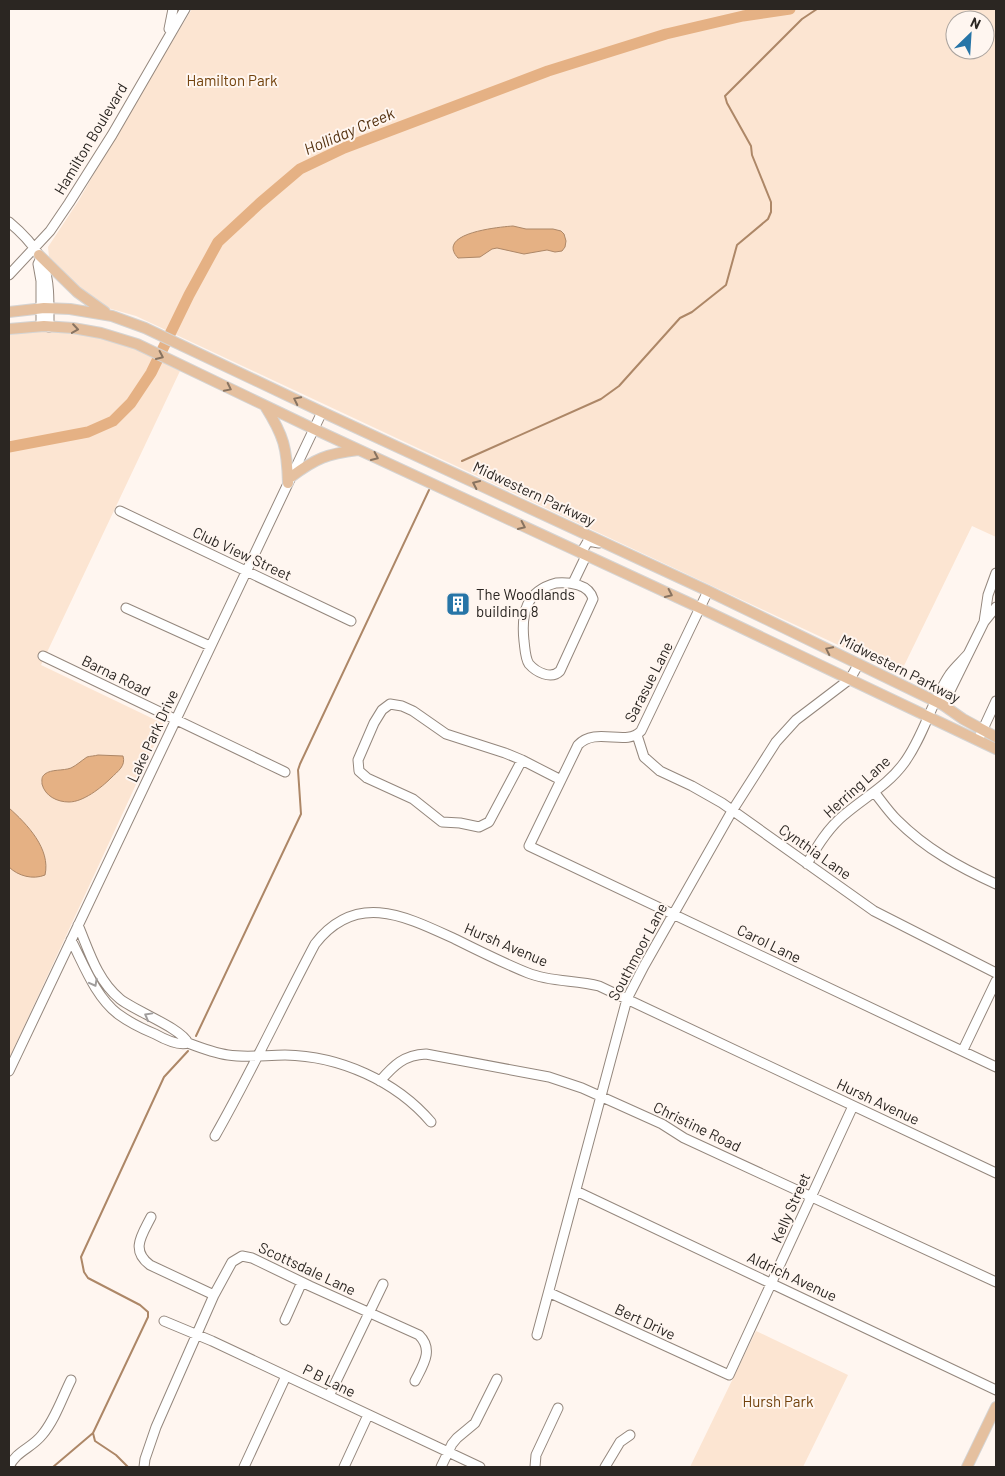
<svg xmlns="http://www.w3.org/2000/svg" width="1005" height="1476" font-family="Barlow,sans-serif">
  <rect width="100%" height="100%" fill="#fff6f0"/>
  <path fill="#fce5d2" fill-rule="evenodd" d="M192,9H996V537L972,526L900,674L136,316L101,306L65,275L49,257L48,247L79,200L132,107ZM955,20H985V50H955Z
    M47,330C65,331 84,332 101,337C129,344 154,358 180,371L41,665L164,724L9,1059V335Z
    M756,1331L848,1375L803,1467H690Z"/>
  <path fill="#e5b184" stroke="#ad8767" d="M513,226L526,229H553L561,231L564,234L566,241L565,247L562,251L555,252L547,250L524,254L497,248L492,249L480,257L458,258C435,233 499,227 513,226Z
    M98,755L123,756C126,766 118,771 111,778C101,788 83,802 69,802C57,802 45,796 42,784C42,780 41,777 45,774C51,769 63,771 71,768C77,765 81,761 87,757C90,756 95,756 98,755Z
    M9,808C27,824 51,849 45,875C33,880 18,876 9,867Z"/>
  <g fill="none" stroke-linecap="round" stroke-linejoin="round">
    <path stroke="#ad8767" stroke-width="2" d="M462,461L601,399L619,386L680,318L692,312L726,285L737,245L768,219L771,212V202L752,155L751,146L727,103L725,96L802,19L817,9
      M196,1036L301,814L298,770L300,764L429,490
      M93,1433L95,1441L116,1455L128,1467
      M53,1467L93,1433L148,1317V1312L140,1305L88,1278L84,1272L81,1257L164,1077L188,1051"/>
    <path stroke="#e5b184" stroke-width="11" d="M9,447L88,432L113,421L131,403L151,373L189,295L218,242L260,203L300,169L344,148L548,71L666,34L743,16L790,9"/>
    <g stroke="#94877d" stroke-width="11">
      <path id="minor" d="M169,29L173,9
        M9,222C51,257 49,276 49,327
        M40,260L38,264L41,281V326
        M9,275L50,231L69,203L112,135L185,9
        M120,511L351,621
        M581,553L588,541L599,543
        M556,583C570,582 589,584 593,599L560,671C551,680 536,672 529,664C525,658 525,648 524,641C521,613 526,591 556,583Z
        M573,583L586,556
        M708,591L641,731C626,747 596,726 578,745L529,846L996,1067
        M126,608L210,646
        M984,622L988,595L996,573
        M43,656L285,772
        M390,704L402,706L413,711L446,734L505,753L522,760L489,822L479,827L460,823L442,822L413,799L367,778L359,771L358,760L374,723L382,710Z
        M943,705L984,622L996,607
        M637,735L644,757L660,771L692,786L722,803L874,911L996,973
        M978,740L996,701
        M522,760L561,780
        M875,793C882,802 889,812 897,820C926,849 959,867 996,884
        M807,864C817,846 828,828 844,815C865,797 888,785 904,763C924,736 931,702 950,674C955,667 962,661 968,654
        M78,925C89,951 97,980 120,999C135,1011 181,1028 188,1043C201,1048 214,1053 228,1055C247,1058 266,1055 285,1055C340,1056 396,1081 431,1122
        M71,940C84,965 95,996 118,1014C129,1022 143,1029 155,1034C164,1039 179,1046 188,1043
        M963,1050L996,981
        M9,1071L322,412
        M380,1081C394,1065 404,1055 426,1054L549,1077L582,1088L662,1124L684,1138L996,1282
        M215,1136C251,1073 281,1008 315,944C356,891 405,916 455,939C479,951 503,963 528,973C550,982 576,980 599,986L996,1173
        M576,1191L996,1390
        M151,1217C142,1235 130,1250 150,1265L214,1295
        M550,1293L729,1375L853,1106
        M285,1320L302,1282
        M164,1321L212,1341L480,1467
        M537,1335L627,999L644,966L732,811L776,742L796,720L850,679L858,665
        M329,1396L383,1284
        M9,1467C16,1451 32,1448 42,1435C55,1420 62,1398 71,1380
        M144,1467L145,1459L156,1427L214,1295L232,1262L242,1256L252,1258L310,1286L419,1335C434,1350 423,1365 415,1381
        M244,1467L286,1376
        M344,1467L368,1415
        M441,1467L452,1444L457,1438L475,1423L497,1379
        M535,1467L536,1455L558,1408
        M605,1467L620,1442L630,1435"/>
    </g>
    <g stroke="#d5d4d3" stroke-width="12">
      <path id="major" d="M39,255L77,292L105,312
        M9,312L44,308L70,309L112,316L145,328L322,412L708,591L943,705L963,719L996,737
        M9,329L44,326L73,328L101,333L137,344L314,429L700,608L996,749
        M265,406C284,436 287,448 288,483
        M291,477C316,458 327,454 358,450
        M967,1467L996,1407"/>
    </g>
    <use href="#minor" stroke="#fff" stroke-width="9"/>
    <use href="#major" stroke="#e5c09f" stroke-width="10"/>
  </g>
  <defs><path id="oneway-chevron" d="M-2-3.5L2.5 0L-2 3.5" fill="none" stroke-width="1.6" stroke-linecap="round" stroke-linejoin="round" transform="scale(1.25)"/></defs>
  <g stroke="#887360">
    <use href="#oneway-chevron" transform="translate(75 329) rotate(8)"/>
    <use href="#oneway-chevron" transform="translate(160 356) rotate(25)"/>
    <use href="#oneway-chevron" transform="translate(228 388) rotate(26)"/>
    <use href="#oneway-chevron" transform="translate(297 400) rotate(-154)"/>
    <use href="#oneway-chevron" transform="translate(375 457) rotate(25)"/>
    <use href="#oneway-chevron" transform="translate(476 484) rotate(-155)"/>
    <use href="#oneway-chevron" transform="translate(522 526) rotate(25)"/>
    <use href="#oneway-chevron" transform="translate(669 594) rotate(25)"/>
    <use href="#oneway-chevron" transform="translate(829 650) rotate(-154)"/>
  </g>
  <g stroke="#a09d9c">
    <use href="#oneway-chevron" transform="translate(94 983) rotate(62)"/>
    <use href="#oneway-chevron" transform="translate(148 1016) rotate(-151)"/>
  </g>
  <defs>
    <g id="building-square" transform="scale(1.25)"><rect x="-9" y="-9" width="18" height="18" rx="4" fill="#2775a7" stroke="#fff6f0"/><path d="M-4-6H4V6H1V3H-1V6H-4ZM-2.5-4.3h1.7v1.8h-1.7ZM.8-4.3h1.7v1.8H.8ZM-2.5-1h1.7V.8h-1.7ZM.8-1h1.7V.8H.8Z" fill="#fff"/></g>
  </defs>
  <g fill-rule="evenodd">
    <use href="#building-square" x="458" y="604"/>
  </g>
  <g text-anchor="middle" stroke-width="4" stroke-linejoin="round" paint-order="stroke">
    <g font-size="15" fill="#72420c" stroke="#fff6f0">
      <text x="232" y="86">Hamilton Park</text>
      <text x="778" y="1407">Hursh Park</text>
    </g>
    <g font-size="15" fill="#2b2622" stroke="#fff6f0">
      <text transform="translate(91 139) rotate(-59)" y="5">Hamilton Boulevard</text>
      <text transform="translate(534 494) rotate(25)" y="5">Midwestern Parkway</text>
      <text transform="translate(242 554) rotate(25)" y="5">Club View Street</text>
      <text transform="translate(900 669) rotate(27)" y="5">Midwestern Parkway</text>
      <text transform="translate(116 676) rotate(26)" y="5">Barna Road</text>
      <text transform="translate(649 682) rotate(-63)" y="5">Sarasue Lane</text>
      <text transform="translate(153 736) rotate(-65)" y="5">Lake Park Drive</text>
      <text transform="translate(857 787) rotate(-42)" y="5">Herring Lane</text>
      <text transform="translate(815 852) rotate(35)" y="5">Cynthia Lane</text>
      <text transform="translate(769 944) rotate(26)" y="5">Carol Lane</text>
      <text transform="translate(506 945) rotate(23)" y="5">Hursh Avenue</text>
      <text transform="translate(638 952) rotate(-62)" y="5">Southmoor Lane</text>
      <text transform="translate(878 1102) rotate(25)" y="5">Hursh Avenue</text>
      <text transform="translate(697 1127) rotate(26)" y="5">Christine Road</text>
      <text transform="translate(791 1208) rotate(-66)" y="5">Kelly Street</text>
      <text transform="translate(307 1269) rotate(25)" y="5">Scottsdale Lane</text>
      <text transform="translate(792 1277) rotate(25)" y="5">Aldrich Avenue</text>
      <text transform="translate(645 1322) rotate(25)" y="5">Bert Drive</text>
      <text transform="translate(329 1381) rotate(26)" y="5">P B Lane</text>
    </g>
    <g font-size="15" fill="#2b2622" stroke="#fff6f0" text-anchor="start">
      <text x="476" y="600">The Woodlands<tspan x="476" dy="17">building 8</tspan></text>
    </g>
    <g font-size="16" font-style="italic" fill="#54310f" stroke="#fff6f0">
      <text transform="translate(349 131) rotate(-23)" y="6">Holliday Creek</text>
    </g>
  </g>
  <rect width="1005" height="1476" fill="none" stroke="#2b2622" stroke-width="20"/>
  <g transform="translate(970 35) rotate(25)"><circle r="24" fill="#fff6f0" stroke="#aaa39e"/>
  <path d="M0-4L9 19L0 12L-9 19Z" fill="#2775a7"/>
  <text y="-8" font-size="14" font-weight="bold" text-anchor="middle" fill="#2b2622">N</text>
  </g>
</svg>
